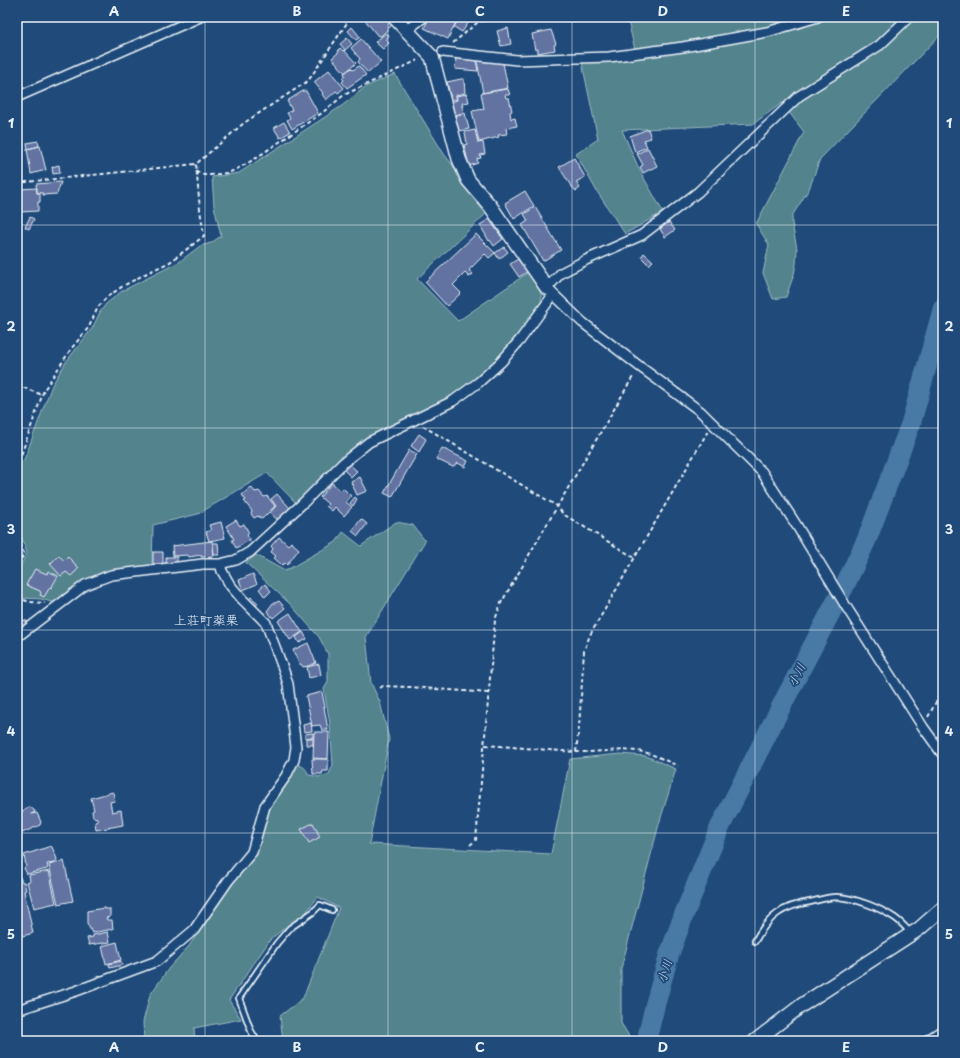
<svg xmlns="http://www.w3.org/2000/svg" width="960" height="1058" font-family="'Playpen Sans','Klee One',sans-serif">
  <rect width="100%" height="100%" fill="#1f4a7a"/>
  <filter id="ink" filterUnits="userSpaceOnUse"><feTurbulence type="fractalNoise" baseFrequency=".025" numOctaves="2"/><feDisplacementMap in="SourceGraphic" scale="8" xChannelSelector="R" yChannelSelector="G"/><feConvolveMatrix kernelMatrix="1 2 1 2 8 2 1 2 1" color-interpolation-filters="sRGB"/></filter>
  <g filter="url(#ink)">
    <path fill="#52838d" stroke="#9dbac2" d="M627,17H943V32L820,159L809,189L792,216V223L797,249L796,264L794,274L786,297L773,299L763,273L769,245L756,224L804,132L782,103L753,124L622,130L640,171L663,212L625,234L596,190L576,154L598,139L581,58L636,54Z
      M395,74L444,154L454,167L462,183L488,212L417,279L458,321L529,272L541,293L542,304L528,324L488,369L458,393L447,399L394,425L297,504L267,473L198,514L153,525L152,567L102,572L88,579L55,603L41,599L23,598C11,579 18,571 27,553L17,525V462L24,460L52,385L66,362L93,327L100,312L106,304L122,291L179,262L200,246L211,243L221,236L214,206L212,177L239,173L319,121L343,105L365,87Z
      M396,522L413,525L425,541L366,637L371,683L380,702L389,739L369,844L551,854L570,759L620,754L646,756L676,769L659,824L621,969V1023L632,1041H283L280,1016L303,998L339,908L318,897L304,915L283,929L270,940L229,1000L241,1019L194,1028L195,1041H144L143,1022L150,995L169,968L189,946L256,851L266,811L296,766L299,765C305,767 306,769 309,775L319,777L329,774L333,765L330,724L324,689L328,682V654L319,637L290,604L246,563L256,555L285,571L336,542L343,532L361,546Z"/>
    <g fill="none" stroke-linecap="round" stroke-linejoin="round">
      <path stroke="#4879a5" stroke-width="20" d="M648,1041V1034L655,1005L669,955L685,912L720,827L785,699L844,587L867,539L911,423L943,308"/>
    </g>
    <path fill="#6273a2" stroke="#e8f1f8" d="M369,17H387L393,24L381,36L377,35L365,20Z
      M404,17H416L410,23Z
      M430,17H443L456,22L448,39L424,28Z
      M460,17L469,22L462,32L454,27Z
      M352,27L360,37L356,40L348,31Z
      M508,28L511,44L501,46L497,31Z
      M551,30L556,44L554,45L555,50L538,53V49L535,50L532,34Z
      M386,33L389,35L386,40L389,43L383,49L375,42Z
      M347,38L352,44L345,50L340,44Z
      M361,39L381,62L368,73L358,62L360,59L351,48Z
      M340,48L343,51L344,50L356,63L345,73L332,58L339,52L338,50Z
      M456,58L476,60L478,71L455,69Z
      M477,61L503,63L508,88L483,93Z
      M359,66L366,75L347,88L342,82L344,80L342,78L345,76L344,73L351,68L353,70Z
      M329,70L344,88L338,93L336,91L326,100L322,94L323,93L314,82Z
      M461,79H464L465,93L456,95L457,99L451,100L447,82Z
      M508,89L510,95H505L506,98H509L512,111L510,112L511,119L515,118L517,126L506,128L507,134L498,135L499,137L479,142L472,111L484,109L481,93Z
      M303,91H306L318,113L292,129L287,120L290,118L287,113L292,110L287,101Z
      M467,94L469,102L462,103L464,113L454,115L452,102L457,100L456,96Z
      M465,113L469,129L459,131L455,116Z
      M284,122L290,132L280,138L274,128Z
      M648,129L651,138L644,140L647,147L635,152L630,136Z
      M475,130L478,143L483,142L485,154L480,155L481,158L477,159L478,163L469,166L464,145L467,144L465,132Z
      M38,141L39,146L28,149L27,143Z
      M40,146L46,170L31,174L27,149Z
      M648,148L657,166L643,173L640,167L643,165L637,154Z
      M574,158L585,177L576,182L580,188L576,191L571,186L559,167Z
      M59,165L60,173L53,174L52,167Z
      M61,182L57,194L43,195V193H37L36,184Z
      M37,188V193H40V202H38V211L20,212L17,211V202H19V189Z
      M525,191L534,206L514,219L505,203Z
      M535,207L561,250L543,261L522,225L528,221L524,214Z
      M30,217L34,219L29,229L25,227Z
      M489,219L503,239L494,246L490,240L489,241L480,225Z
      M669,222L675,230L665,237L660,229Z
      M476,234L495,253L489,258L485,254L469,270L473,274L469,277L465,273L453,285L461,293L447,306L425,282Z
      M504,247L508,252L499,259L495,253Z
      M644,253L653,261L649,265L641,257Z
      M518,259L527,272L519,277L510,264Z
      M419,434L426,439L419,452L411,446Z
      M442,448L468,461L465,467L458,463L453,467L436,459Z
      M409,450L417,454L392,497L384,493Z
      M349,464L357,471L351,477L344,470Z
      M360,477L367,491L357,495L351,482Z
      M332,483L341,491L343,488L351,496L346,502L352,507L344,516L335,507L332,511L326,506L328,504L320,497Z
      M251,487L255,492L259,491L264,497L267,496L275,506L262,519L258,516L254,518L251,514L252,511L244,501L246,500L242,495Z
      M277,494L290,508L278,520L270,513L276,506L271,499Z
      M355,497L357,499L353,506L350,503Z
      M361,519L367,524L358,536L352,531Z
      M236,520L240,526L244,524L249,533L247,535L250,540L236,548L232,540L234,539L226,526Z
      M221,522L225,538L209,541L206,532L211,530L209,525Z
      M279,537L288,545L291,542L299,549L287,565L285,563L282,565L274,558L276,556L271,552L273,549L271,546Z
      M212,541L214,556L201,557V555L189,557L188,555L173,556L172,546Z
      M213,543H218L219,555H214Z
      M153,552H163V564H153Z
      M59,555L64,561L68,557L79,568L71,576L66,572L61,576L50,564Z
      M166,557H177V563L166,564Z
      M35,569L47,574L48,571L58,576L51,588L50,587L44,597L40,595L41,593L40,591L26,585Z
      M253,574L257,584L243,590L239,580Z
      M265,584L271,591L265,597L259,589Z
      M251,597L258,603L255,607L248,600Z
      M279,601L285,608L273,618L267,611L273,603H275Z
      M290,613L302,632L290,640L278,621Z
      M21,619L31,623L22,630L17,623Z
      M303,632L307,639L299,643L296,637Z
      M308,643L316,663L308,666L303,667L301,664H299L293,650Z
      M319,664L321,675L309,678L307,667Z
      M322,692L325,707H324L328,730H322L320,725L312,726L306,696Z
      M311,723L312,731L304,732L303,725Z
      M314,732H329L328,759L313,758Z
      M313,733V737L305,738V734Z
      M306,738H313V745H306Z
      M312,759H328V771H323L322,774H313Z
      M113,792L115,801L110,802L112,812L121,810L123,825L96,830L95,822L98,821L97,818L93,817L92,811L94,810L91,798Z
      M30,807L35,811V812L31,814L37,813L41,822L40,825L20,834L17,833V826H18L17,814Z
      M313,823L320,837L309,843L301,829Z
      M51,846L52,847L57,859L55,863L47,864L48,868L47,869L27,874L24,868L26,866L24,855Z
      M64,861L73,901L58,904L49,865Z
      M49,871L56,903L34,908L27,882L30,881L29,875Z
      M20,877L22,882H24L26,890L24,891L33,933L23,936L21,935L17,917V878Z
      M104,908L106,909H110V917L106,918L107,920H112L113,929L92,933L87,923V911Z
      M108,932L110,942L89,945L87,938L93,937V935Z
      M117,942L121,960L106,964L102,946Z
      M121,961L122,965L110,968L109,964Z"/>
    <g fill="none" stroke-linecap="round" stroke-linejoin="round">
      <g stroke="#e8f1f8" stroke-width="8">
        <path id="lane" d="M755,941C769,916 782,906 810,902C819,900 828,897 837,897C856,898 880,908 895,918C901,922 906,928 911,933
          M257,1041L251,1031L239,998L277,943L290,928L313,912L320,905L332,910"/>
      </g>
      <g stroke="#e8f1f8" stroke-width="12">
        <path id="street" d="M909,17L880,45L799,96L698,192L642,235L586,260L561,273L547,288L582,322L639,366L700,411L762,472L797,526L847,608L923,727L943,755
          M407,30L424,17
          M443,52L517,60L609,57L683,47L767,32L818,17
          M17,97L200,17
          M17,637L85,585L111,575L203,564H220L236,560L250,552L303,503L343,463L369,442L453,401L479,382L501,362L520,340L553,295
          M17,1010L76,991L157,961L194,930L228,881L252,852L265,806L286,776L294,760L296,747L288,684L284,671L266,623L242,599L230,585L222,571L220,564
          M926,1041L943,1030"/>
      </g>
      <g stroke="#e8f1f8" stroke-width="16">
        <path id="secondary" d="M394,17L432,57L459,159L468,180L491,207L547,288
          M755,1041L802,1005L919,929L943,908"/>
      </g>
      <path stroke="#e8f1f8" stroke-width="2" stroke-dasharray="4 3" stroke-linecap="butt" d="M453,43L478,22L500,17
        M196,171L204,175H210L228,173L237,169L253,160L297,130L322,113L344,95L418,60
        M17,183L196,164L244,123L308,81L351,17
        M17,385L42,395
        M423,426L557,506L563,514L635,558
        M17,459L20,458L44,390L71,349L89,327L98,307L107,297L123,286L147,273L170,262L204,236L200,210L196,164
        M17,537L24,554L17,567
        M17,598L30,602L45,603
        M380,688L383,686L410,687L489,693
        M928,717L943,689
        M485,745C515,747 546,750 577,752C600,753 624,747 647,753C658,756 668,762 678,766
        M576,752L579,727L584,651L590,635L708,431
        M470,845L476,840L495,620L501,603L634,375"/>
      <use href="#lane" stroke="#1f4a7a" stroke-width="4.5"/>
      <use href="#street" stroke="#1f4a7a" stroke-width="9"/>
      <use href="#secondary" stroke="#1f4a7a" stroke-width="13"/>
    </g>
  </g>
  <path fill="none" stroke="#e8f1f8" stroke-width="1" stroke-opacity="0.55" d="M205,17V1041M388,17V1041M572,17V1041M755,17V1041M17,225H943M17,428H943M17,630H943M17,833H943"/>
  <g text-anchor="middle" stroke-width="3.5" stroke-linejoin="round" paint-order="stroke">
    <g font-size="12" font-style="italic" fill="#d0dfec" stroke="#1f4a7a">
      <text transform="translate(797 675) rotate(-63)" y="4">小川</text>
      <text transform="translate(665 971) rotate(-73)" y="4">小川</text>
    </g>
    <g font-size="13" fill="#e8f1f8" stroke="#1f4a7a">
      <text x="206" y="625">上荘町薬栗</text>
    </g>
  </g>
  <rect width="960" height="1058" fill="none" stroke="#1f4a7a" stroke-width="44"/>
  <rect x="22" y="22" width="916" height="1014" fill="none" stroke="#e8f1f8" stroke-width="1.5"/>
  <g font-size="13" text-anchor="middle" font-weight="bold" fill="#e8f1f8">
    <text x="114" y="16">A</text>
    <text x="297" y="16">B</text>
    <text x="480" y="16">C</text>
    <text x="663" y="16">D</text>
    <text x="846" y="16">E</text>
    <text x="11" y="128">1</text>
    <text x="949" y="128">1</text>
    <text x="11" y="331">2</text>
    <text x="949" y="331">2</text>
    <text x="11" y="534">3</text>
    <text x="949" y="534">3</text>
    <text x="11" y="736">4</text>
    <text x="949" y="736">4</text>
    <text x="11" y="939">5</text>
    <text x="949" y="939">5</text>
    <text x="114" y="1052">A</text>
    <text x="297" y="1052">B</text>
    <text x="480" y="1052">C</text>
    <text x="663" y="1052">D</text>
    <text x="846" y="1052">E</text>
  </g>
</svg>
